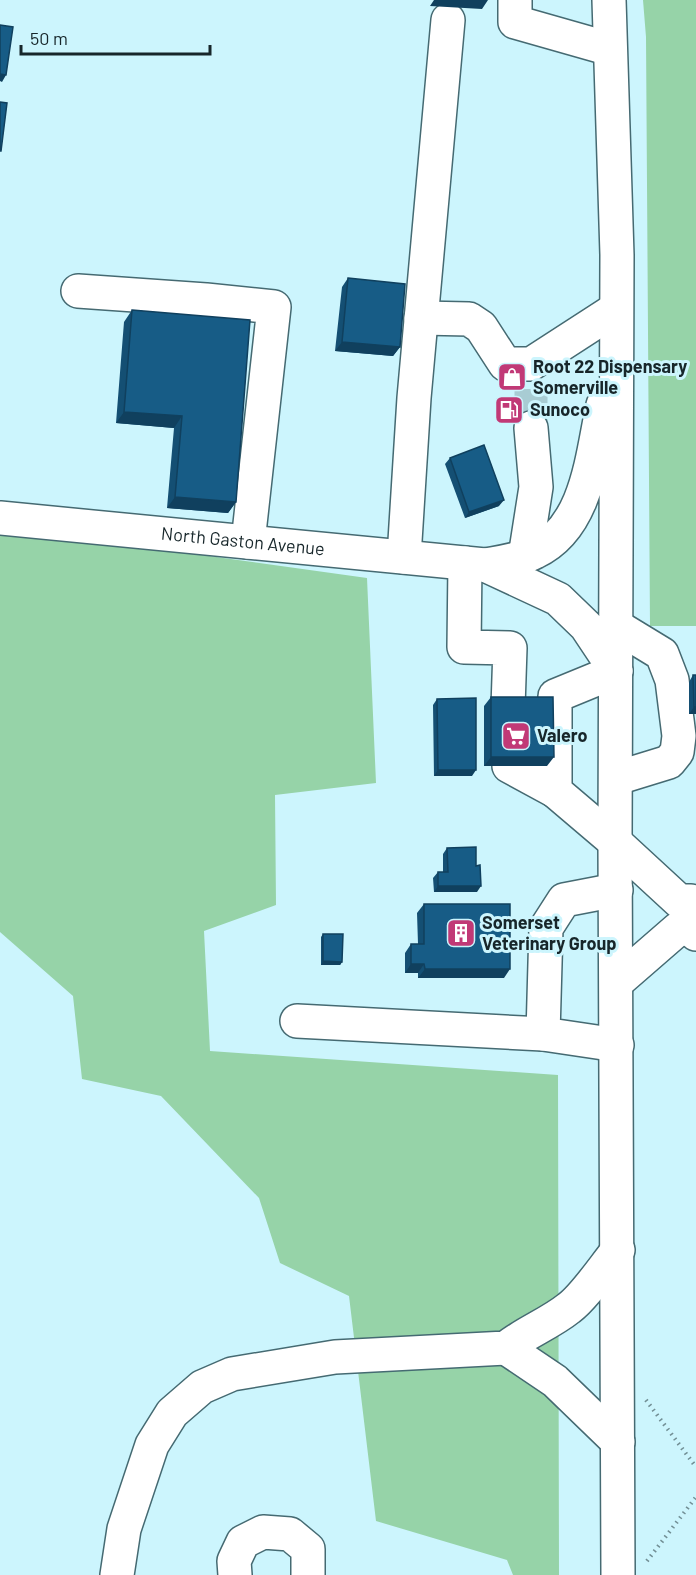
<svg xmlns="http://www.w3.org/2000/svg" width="696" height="1575" font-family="Barlow,sans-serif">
  <rect width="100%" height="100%" fill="#ccf5fd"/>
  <path fill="#96d3a8" d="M643,0H696V626H650L646,37Z
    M0,527L367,578L376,783L275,795L276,905L204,931L210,1051L558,1075L559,1575H513L507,1560L376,1521L349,1296L280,1263L259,1198L161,1096L82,1079L73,996L0,932Z"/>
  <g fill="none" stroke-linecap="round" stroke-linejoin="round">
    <path stroke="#a8ccd3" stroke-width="33" stroke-dasharray="33 16" stroke-linecap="butt" d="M531,389V428"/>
    <g stroke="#456a72" stroke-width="36">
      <g id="minor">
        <path d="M515,0V22L610,49"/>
        <path d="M78,291L206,300L274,307L248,542"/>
        <path d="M421,318L469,319L481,327L505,364H531L616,309"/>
        <path id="s1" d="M0,518L485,565"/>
        <path d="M404,557L414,398L448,20"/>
        <path d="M525,557L536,487L531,428"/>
        <path d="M465,563L464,647L510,648L508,707"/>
        <path d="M616,626L662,654L672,680L679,736L677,752L669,762L617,778"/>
        <path d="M616,671L555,696V791L615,842L679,901H691V929L696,934"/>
        <path d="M509,766L555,791"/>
        <path d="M616,890L564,900L546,928L543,1034L617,1045"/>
        <path d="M617,982L678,929H691"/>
        <path d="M297,1021L543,1034"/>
        <path d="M506,1348L555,1381L618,1442"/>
        <path d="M117,1575L124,1529L152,1445L172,1413L202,1387L232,1374L335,1357L506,1348C526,1332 549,1324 569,1308C585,1296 604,1267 618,1250"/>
        <path d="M235,1575L234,1561L243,1542L263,1532L290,1534L308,1549V1575"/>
      </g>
    </g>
    <g stroke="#456a72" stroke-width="36">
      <path id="highway" d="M609,0L617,255L615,842L618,1575
        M485,565C502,562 520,560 535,552C588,527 592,455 603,405
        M485,565L558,599L586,626L616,671"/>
    </g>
    <path stroke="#728f95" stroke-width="4" stroke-dasharray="1.5 4.5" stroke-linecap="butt" d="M646,1400L696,1467
      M647,1561L696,1497"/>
    <use href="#minor" stroke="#fff" stroke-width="33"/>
    <use href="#highway" stroke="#fff" stroke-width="33"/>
  </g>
  <path fill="#144f73" d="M348,278L400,347L393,356L335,351L342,287Z
    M132,310L236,502L228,513L167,508L174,428L116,423L124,322Z
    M450,458L499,506L465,518L445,464Z
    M693,675L696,714H689V682Z
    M491,697L547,766H484V706Z
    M437,699L472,776H434L433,705Z
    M447,848L477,892H434L433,878L438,872H443V854Z
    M424,904L504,978H418V973H405V953L411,944H418L417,913Z
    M323,934L342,962L340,965H321V937Z"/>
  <path fill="#10405e" d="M434,0H488L482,9L430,6Z
    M0,74L6,75L2,82L0,81Z
    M342,342L400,347L393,356L335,351Z
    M124,412L182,416L174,428L116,423Z
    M175,497L236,502L228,513L167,508Z
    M504,500L499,506L465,518L469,512Z
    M694,707H696V714H689Z
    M491,757H554L547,766H484Z
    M438,770H476L472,776H434Z
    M438,886H481L477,892H434Z
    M323,961L342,962L340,965H321Z
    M411,964H424L418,973H405Z
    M425,969H510L504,978H418Z"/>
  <path fill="#175c86" stroke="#10405e" stroke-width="1.5" d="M0,25L13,27L6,75L0,74Z
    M0,102L7,103L1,151H0Z
    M348,278L405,284L400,347L342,342Z
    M132,310L250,320L236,502L175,497L182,416L124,412Z
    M484,445L504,500L469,512L450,458Z
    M693,675H696V707H694Z
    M491,697H553L554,757H491Z
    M476,698V770H438L437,699Z
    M476,847V866L480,865L481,886H438V872H448L447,848Z
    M424,904H510V969H425L424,964H411V944H424Z
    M323,934H343L342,962L323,961Z"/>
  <defs>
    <g id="shop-square" transform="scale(1.5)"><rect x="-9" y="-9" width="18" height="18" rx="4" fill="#c13976" stroke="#ccf5fd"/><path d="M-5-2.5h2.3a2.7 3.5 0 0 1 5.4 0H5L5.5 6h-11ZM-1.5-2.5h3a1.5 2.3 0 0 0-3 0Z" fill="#fff"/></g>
    <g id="fuel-square" transform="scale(1.5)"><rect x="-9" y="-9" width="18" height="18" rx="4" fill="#c13976" stroke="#ccf5fd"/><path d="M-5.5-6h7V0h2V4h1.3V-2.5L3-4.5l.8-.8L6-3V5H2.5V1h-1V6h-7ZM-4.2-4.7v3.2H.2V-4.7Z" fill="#fff"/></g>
    <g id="supermarket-square" transform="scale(1.5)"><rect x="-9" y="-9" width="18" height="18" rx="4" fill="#c13976" stroke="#ccf5fd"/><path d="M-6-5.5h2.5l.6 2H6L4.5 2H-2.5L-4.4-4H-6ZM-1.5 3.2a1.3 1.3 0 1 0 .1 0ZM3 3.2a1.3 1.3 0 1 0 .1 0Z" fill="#fff"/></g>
    <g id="building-square" transform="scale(1.5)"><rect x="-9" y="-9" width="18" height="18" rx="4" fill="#c13976" stroke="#ccf5fd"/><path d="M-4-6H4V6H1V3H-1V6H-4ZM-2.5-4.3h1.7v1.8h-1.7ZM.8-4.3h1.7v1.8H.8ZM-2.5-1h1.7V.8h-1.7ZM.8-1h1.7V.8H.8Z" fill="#fff"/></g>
  </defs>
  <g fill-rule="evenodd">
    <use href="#shop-square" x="512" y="377"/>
    <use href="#fuel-square" x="509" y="410"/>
    <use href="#supermarket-square" x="516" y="736"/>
    <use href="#building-square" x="461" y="933"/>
  </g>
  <g text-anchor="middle" stroke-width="6" stroke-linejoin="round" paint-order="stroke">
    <g font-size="18" font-weight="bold" fill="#17262a" stroke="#ccf5fd" text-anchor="start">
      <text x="533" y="373">Root 22 Dispensary<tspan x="533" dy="21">Somerville</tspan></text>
      <text x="530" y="416">Sunoco</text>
      <text x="537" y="742">Valero</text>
      <text x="482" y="929">Somerset<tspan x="482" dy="21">Veterinary Group</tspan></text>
    </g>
    <g font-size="18" fill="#17262a" stroke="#ccf5fd">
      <text dy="6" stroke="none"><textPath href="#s1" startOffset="244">North Gaston Avenue</textPath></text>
    </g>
  </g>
  <path d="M21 45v9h189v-9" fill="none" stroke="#17262a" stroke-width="3"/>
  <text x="30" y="45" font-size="18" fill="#17262a" stroke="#ccf5fd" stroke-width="4.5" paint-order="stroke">50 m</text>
</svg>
